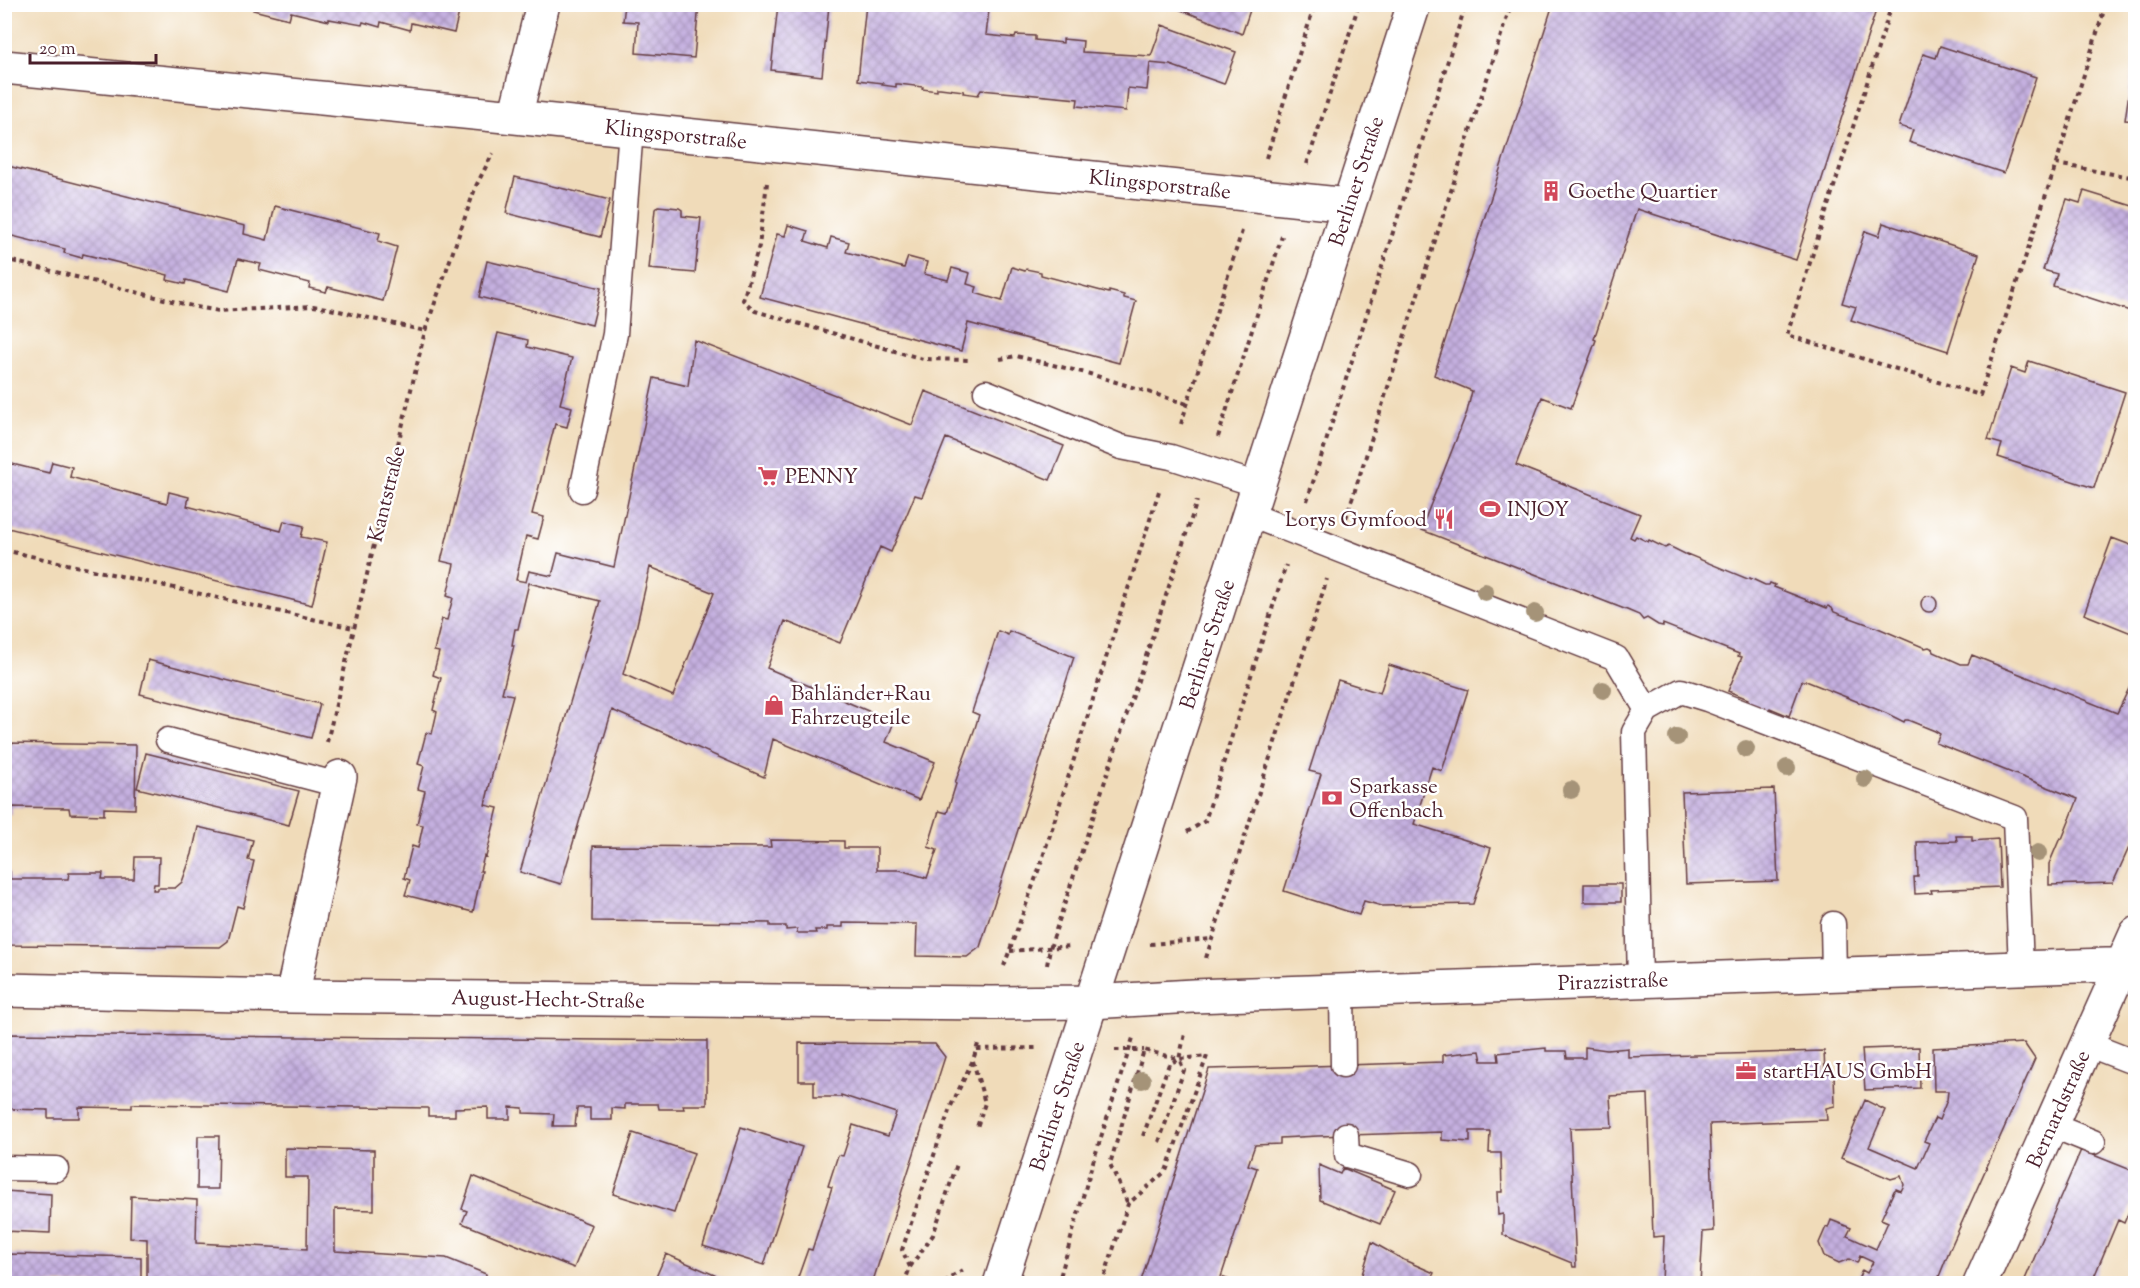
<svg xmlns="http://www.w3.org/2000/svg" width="2140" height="1288" font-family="'Sorts Mill Goudy',serif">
  <defs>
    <pattern id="building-cross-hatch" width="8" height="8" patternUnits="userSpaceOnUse" patternTransform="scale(1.5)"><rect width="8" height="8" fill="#c5b0e0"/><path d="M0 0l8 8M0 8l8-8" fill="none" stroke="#a28fb6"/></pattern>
  </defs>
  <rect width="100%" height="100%" fill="#fff"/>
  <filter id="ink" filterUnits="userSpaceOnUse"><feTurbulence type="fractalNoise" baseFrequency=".0167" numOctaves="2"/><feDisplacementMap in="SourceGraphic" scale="12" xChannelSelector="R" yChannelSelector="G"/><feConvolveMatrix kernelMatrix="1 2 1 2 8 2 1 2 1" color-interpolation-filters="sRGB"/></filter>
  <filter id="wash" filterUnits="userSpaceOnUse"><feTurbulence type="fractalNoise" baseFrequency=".008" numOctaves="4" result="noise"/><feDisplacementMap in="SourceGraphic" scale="24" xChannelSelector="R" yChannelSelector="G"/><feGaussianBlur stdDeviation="1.35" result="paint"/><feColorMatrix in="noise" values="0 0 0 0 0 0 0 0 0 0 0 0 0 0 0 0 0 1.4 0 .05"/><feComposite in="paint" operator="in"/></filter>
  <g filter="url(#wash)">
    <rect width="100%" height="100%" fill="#f0dbb9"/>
    <g id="blocks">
      <path fill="url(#building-cross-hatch)" fill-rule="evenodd" d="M254,4H461L454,33L411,23L410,30L381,22L380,27L363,22L362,25L329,19V21L291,12L289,19L253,10Z
        M625,4H699L694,58L636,53L638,22L623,21Z
        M778,4L829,5L822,76L771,70Z
        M866,4H931L989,10L986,35L1015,38L1016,35L1035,36V40L1063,43V39L1083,41L1082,52L1151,56L1162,25L1236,52L1224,84L1170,65L1150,63L1147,90L1128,88L1126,111L1077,106L1078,99L981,90L978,95L963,93L964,91L940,88H937V91L922,89L923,87L899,84H896V87L882,85L883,83L858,80Z
        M1166,4H1252L1242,34Z
        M1553,4H1878L1796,260L1637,209L1594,339L1596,340L1571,408L1542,397L1516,465L1640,514L1630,537L1634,539L1636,536L1648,542L1649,540L1665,548L1669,546L1687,555V554L1750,580V578L1765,585H1769L1770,583L1775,585L1774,587L1827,608L1828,606L1832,608L1834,612L1878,628L1925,648L1929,647L1933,649L1934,652L1961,664H1968L1972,655L2117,713L2136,674V832L2113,883L2049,885V864L2060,838L2062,839L2078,799L1936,743L1940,734L1935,731L1908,720H1905L1904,722L1886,713L1806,681H1802L1789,716L1770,708L1768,713L1746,704L1748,699L1728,691L1742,657L1738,656L1739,654L1663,624V626L1658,625L1647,618L1643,620L1639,615L1627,610L1419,529L1423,524L1467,412L1472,391L1434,375Z
        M1940,46L2036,77L2004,173L1909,142L1913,130L1899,126L1923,54L1936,58Z
        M2134,59H2136V121L2125,120Z
        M4,165L245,226L244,234L267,240L275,206L380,233L378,241L397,247L383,301L328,287L326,292L309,288L310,283L259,270L261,264L238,259L229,291L186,280L185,284L167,280L168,275L83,254L82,258L64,253L65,249L4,234Z
        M515,177L610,200L600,237L506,213Z
        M2084,191L2136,207V313L2053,286L2057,274L2043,270L2067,199L2080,203Z
        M658,206L679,208L682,210V216L701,218L695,273L649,269L655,209Z
        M1883,223L1979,254L1948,351L1851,320L1856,307L1842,303L1865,231L1879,236Z
        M788,225L808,231L805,241L828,248L831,237L849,242L846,252L887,263L904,268L908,257L927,262L924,274L948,280L952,268L970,273L967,284L977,287L975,293L1002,301L1012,267L1025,271L1026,269L1041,272V275L1109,293V291L1124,295V298L1136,301L1119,363L968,323L961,351L760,297L777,234L785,236Z
        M487,261L601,288L592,325L479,297Z
        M498,333L528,340L527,347L572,358L560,404L572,407L567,427L555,424L532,514L544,517L538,539L526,536L516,580L526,582L529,571L552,576L558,553L614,567L654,378L688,386L694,340L912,425L925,391L1064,446L1050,480L946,438L922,497L915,495L891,552L880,547L840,643L785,621L767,668L894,722L886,742L935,762L919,800L773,739L764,777L612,710L561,884L520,872L600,601L529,583L518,629H515L512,645H514L502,693L513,695L496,758L485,805L498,808L486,857L484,856L480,871H482L473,912L405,895L410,880L404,878L412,846L418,848L423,825L417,824L425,791L418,789L424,766L418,764L426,733L432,734L437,712L433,710L441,678L433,675L439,652L434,651L442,619L447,620L453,598L447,596L454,564L441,561ZM650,567L714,593L673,696L623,674L636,629Z
        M2029,361L2125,392L2094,488L1998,457L2002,444L1988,440L2011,368L2025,373Z
        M4,462L49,473L52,462L72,467L70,477L167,503L169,492L189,497L187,506L281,531L284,521L304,526L301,537L327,542L312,605L4,527Z
        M2112,538L2136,547V635L2084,614Z
        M1921 604a8 8 0 1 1 16 0a8 8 0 1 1-16 0Z
        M998,631L1008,635L1009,631L1074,657L980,947L967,957L916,956L917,924L843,923V927H827V930H815L816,933H797V929L786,930V926H770V923L592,921L593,846L771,847L770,840L844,841V848H877V870H900L927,878L937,850L928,847L939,811L947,813L956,784L955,783L975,728L979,715L972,712Z
        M148,660L320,704L311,738L140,694Z
        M1389,665L1468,690L1442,771L1432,767L1414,824L1491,848L1473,904L1382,906L1364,901L1359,915L1284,891L1321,774L1309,771L1338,680L1380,693Z
        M4,743L136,745L135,809L104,808V815L70,814L69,808L11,807V814H4Z
        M146,753L299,791L289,825L137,788Z
        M1774,789L1778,881L1686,884L1682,792Z
        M198,827L253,840L248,860L254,861L243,908L237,906L228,941L220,947L4,945V872H10V879H68L69,873H103L102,879H134L135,857H159L158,884H154L153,890H158V888H175L182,882L192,854Z
        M1956,836H1972V841L1998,839L2000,887L1931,890L1932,893L1915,894L1914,877H1918L1917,842L1957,841Z
        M1584,884H1621V902H1584Z
        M5,1034L707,1041V1105H683L684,1109H659L658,1104H625V1109L612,1108V1120H590V1108H577L575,1126H553L554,1114L523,1113V1108L510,1107V1119H488V1107L455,1108V1116H428V1108L132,1104V1108L79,1107V1118H48V1110L5,1109Z
        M799,1043L935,1044L945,1057L872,1284H802L803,1282L797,1280L808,1249L812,1250L832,1187L828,1186L838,1155L843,1156L853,1125L888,1136L896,1113L841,1095V1097H814V1081H799Z
        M2024,1043L2035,1059L1950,1249L1936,1284H1856L1862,1270L1867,1273L1873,1262L1860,1256L1857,1263L1849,1259L1839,1263L1824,1256L1819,1243L1826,1227L1828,1228L1831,1220L1851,1228L1847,1236L1876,1249L1888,1222L1881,1219L1894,1191L1896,1189L1901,1191L1904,1185L1901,1176L1891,1179L1841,1158L1865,1100L1885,1110L1869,1147L1918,1168L1929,1143L1924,1141L1935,1118L1939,1120L1947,1100L1948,1091H1934L1933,1048Z
        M1585,1047L1607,1050L1628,1048V1057L1824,1051L1825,1073H1834L1835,1106L1826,1108L1827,1120L1710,1124L1714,1231L1703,1232L1700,1284L1662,1282L1664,1236L1653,1237L1648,1094L1610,1096L1612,1127L1570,1128L1576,1267H1573L1572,1263L1503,1235V1214L1498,1215L1497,1192H1502L1501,1153H1489L1490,1131H1470V1142L1442,1140V1132L1318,1136L1280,1138V1144L1255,1145L1248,1165L1257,1168L1221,1277L1230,1280L1229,1284H1140L1209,1069L1443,1062V1055L1480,1051L1482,1061H1499L1498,1053L1546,1048V1051H1566L1567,1058H1585Z
        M1919,1047L1920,1088L1865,1090L1862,1049Z
        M741,1127L802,1147L764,1265L703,1246Z
        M633,1133L694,1153L674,1213L613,1194Z
        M198,1136H219L218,1189H197Z
        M285,1148L374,1150V1210L335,1209V1251L446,1258L486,1274V1284H147V1239L130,1238L131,1196L197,1200L196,1243L307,1249L308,1177H285Z
        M2081,1150L2136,1172V1195L2124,1223L2118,1220L2091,1284H2023Z
        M1319,1165L1340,1174L1343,1168L1395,1190L1380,1224L1320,1200Z
        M473,1176L592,1225L574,1268L462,1223L467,1211L462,1209Z
        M4,1191L51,1194L50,1233L4,1231Z
        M1372,1242L1404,1260L1434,1273L1429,1284H1359Z
        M4,1254L141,1257V1284H4Z
        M666,1254L726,1280L725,1284H653Z"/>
    </g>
  </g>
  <g filter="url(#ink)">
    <use href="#blocks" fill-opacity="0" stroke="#633b40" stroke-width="1.5"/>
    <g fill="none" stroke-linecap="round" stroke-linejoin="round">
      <g stroke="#633b40" stroke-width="27">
        <path id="lane" d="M986,392L1121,447L1171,457L1258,485
          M582,490L615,334L631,129
          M1248,514L1616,658L1647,710
          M168,740L339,785
          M1833,924L1834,974
          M1640,980L1634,732L1647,710L1681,691L1707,699L2015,818L2021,968
          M1342,991L1343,1065
          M2087,1044L2128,1060
          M2051,1125L2093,1142
          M1346,1135L1347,1155L1410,1174
          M4,1168L56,1169"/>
      </g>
      <g stroke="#633b40" stroke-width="36">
        <path id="street" d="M4,67L515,117L1348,205
          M515,117L543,4
          M4,990L292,996L991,1003L1091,1002L1193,996L2136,964
          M292,996L340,777
          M1980,1284L2136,934"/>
      </g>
      <g stroke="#633b40" stroke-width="36">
        <path id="secondary" d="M1000,1284L1414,4"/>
      </g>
      <path stroke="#633b40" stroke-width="4" stroke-dasharray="4.5 4.5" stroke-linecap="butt" d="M1892,4L1787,335L1980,395L2056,164L2136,178
        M1266,158L1315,4
        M1307,164L1359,4
        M2056,164L2106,4
        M767,183L759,246L743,300L755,311L923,359L971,360
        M4,259L196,307L219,311L313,306L326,308L425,331
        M1000,359L1016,356L1090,374L1187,404
        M1181,424L1242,231
        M1218,437L1282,236
        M1307,501L1466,4
        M1346,518L1511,4
        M4,550L353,628
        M327,742L425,331L476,186L493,153
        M1187,832L1205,821L1286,565
        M1150,944L1212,939
        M1010,951L1071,946
        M1206,958L1327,579
        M1047,965L1050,948L1197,501
        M1004,966L1041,863L1160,488
        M977,1049L1036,1048
        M1115,1050H1144
        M973,1061L985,1103L977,1127
        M1143,1136L1169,1064L1179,1059
        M1159,1142L1184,1070L1179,1059L1185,1034
        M910,1267L933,1235L957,1164
        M904,1284L910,1267L902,1250L950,1108L973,1060L979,1041
        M947,1284L948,1279L964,1269
        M1058,1284L1092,1165L1133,1038
        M1102,1284L1128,1204L1166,1171L1207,1056L1179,1059L1144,1050L1110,1164L1128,1204"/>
      <use href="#lane" stroke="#fff" stroke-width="24"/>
      <use href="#street" stroke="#fff" stroke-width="33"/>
      <use href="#secondary" stroke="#fff" stroke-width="33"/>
    </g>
    <g fill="#a59378">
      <circle cx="1485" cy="592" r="9"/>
      <circle cx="1535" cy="613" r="9"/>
      <circle cx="1603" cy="690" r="9"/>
      <circle cx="1677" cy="737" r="9"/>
      <circle cx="1746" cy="749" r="9"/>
      <circle cx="1787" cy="768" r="9"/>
      <circle cx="1865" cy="779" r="9"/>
      <circle cx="1571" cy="790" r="9"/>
      <circle cx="2038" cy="853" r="9"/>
      <circle cx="1142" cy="1080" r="9"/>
    </g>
  </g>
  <defs>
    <g id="building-bare" transform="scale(1.62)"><path d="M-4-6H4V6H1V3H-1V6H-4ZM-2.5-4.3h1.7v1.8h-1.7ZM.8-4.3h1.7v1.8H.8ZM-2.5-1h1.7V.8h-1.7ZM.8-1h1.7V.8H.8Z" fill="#d1495b" stroke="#fff" stroke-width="2.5" paint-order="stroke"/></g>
    <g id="supermarket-bare" transform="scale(1.62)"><path d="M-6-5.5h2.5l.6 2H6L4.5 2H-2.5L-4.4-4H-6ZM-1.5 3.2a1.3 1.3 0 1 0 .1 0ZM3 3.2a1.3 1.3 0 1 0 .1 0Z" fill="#d1495b" stroke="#fff" stroke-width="2.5" paint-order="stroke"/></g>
    <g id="stadium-bare" transform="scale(1.62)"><path d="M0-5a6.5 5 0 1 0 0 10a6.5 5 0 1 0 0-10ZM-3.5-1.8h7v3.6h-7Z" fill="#d1495b" stroke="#fff" stroke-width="2.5" paint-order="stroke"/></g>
    <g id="restaurant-bare" transform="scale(1.62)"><path d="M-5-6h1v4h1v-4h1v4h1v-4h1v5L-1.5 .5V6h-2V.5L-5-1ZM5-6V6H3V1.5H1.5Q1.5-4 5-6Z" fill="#d1495b" stroke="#fff" stroke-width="2.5" paint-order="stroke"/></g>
    <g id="shop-bare" transform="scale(1.62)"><path d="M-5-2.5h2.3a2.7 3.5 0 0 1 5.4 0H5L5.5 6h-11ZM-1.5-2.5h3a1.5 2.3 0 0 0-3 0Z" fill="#d1495b" stroke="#fff" stroke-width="2.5" paint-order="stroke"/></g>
    <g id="bank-bare" transform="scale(1.62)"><path d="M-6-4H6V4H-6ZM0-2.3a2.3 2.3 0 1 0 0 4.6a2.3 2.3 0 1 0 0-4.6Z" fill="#d1495b" stroke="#fff" stroke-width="2.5" paint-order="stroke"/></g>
    <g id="office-bare" transform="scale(1.62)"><path d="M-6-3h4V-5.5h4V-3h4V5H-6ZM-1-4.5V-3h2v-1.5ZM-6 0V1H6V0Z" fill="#d1495b" stroke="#fff" stroke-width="2.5" paint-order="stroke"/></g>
  </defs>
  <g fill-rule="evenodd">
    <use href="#building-bare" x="1551" y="191"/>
    <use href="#supermarket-bare" x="768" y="476"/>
    <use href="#stadium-bare" x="1490" y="509"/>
    <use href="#restaurant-bare" x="1444" y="519"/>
    <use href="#shop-bare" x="774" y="705"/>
    <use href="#bank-bare" x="1332" y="798"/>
    <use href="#office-bare" x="1746" y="1071"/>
  </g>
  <g text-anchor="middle" stroke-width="5" stroke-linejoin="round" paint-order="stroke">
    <g font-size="21" fill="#4a1f2b" stroke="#fff">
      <text transform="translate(676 134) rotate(6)" y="7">Klingsporstraße</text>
      <text transform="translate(1356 181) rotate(-72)" y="7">Berliner Straße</text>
      <text transform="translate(1160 184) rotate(6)" y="7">Klingsporstraße</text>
      <text transform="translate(386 494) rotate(-76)" y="7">Kantstraße</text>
      <text transform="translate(1207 644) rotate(-72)" y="7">Berliner Straße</text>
      <text transform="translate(1613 981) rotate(-2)" y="7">Pirazzistraße</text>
      <text transform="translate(548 999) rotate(1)" y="7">August-Hecht-Straße</text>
      <text transform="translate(1057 1106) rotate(-72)" y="7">Berliner Straße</text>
      <text transform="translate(2058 1109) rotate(-66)" y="7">Bernardstraße</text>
    </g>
    <g font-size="21" fill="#4a1f2b" stroke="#fff" text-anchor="start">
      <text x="1568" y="198">Goethe Quartier</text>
      <text x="785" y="483">PENNY</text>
      <text x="1507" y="516">INJOY</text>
      <text x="1427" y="526" text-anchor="end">Lorys Gymfood</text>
      <text x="791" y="700">Bahländer+Rau<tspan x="791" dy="24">Fahrzeugteile</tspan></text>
      <text x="1349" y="793">Sparkasse<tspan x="1349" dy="24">Offenbach</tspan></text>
      <text x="1763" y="1078">startHAUS GmbH</text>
    </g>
  </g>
  <rect width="2140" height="1288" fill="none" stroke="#fff" stroke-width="24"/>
  <path d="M30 54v9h126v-9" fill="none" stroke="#4a1f2b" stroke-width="3"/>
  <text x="39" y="54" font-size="18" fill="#4a1f2b" stroke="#ffffff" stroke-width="4.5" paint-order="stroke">20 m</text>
</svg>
